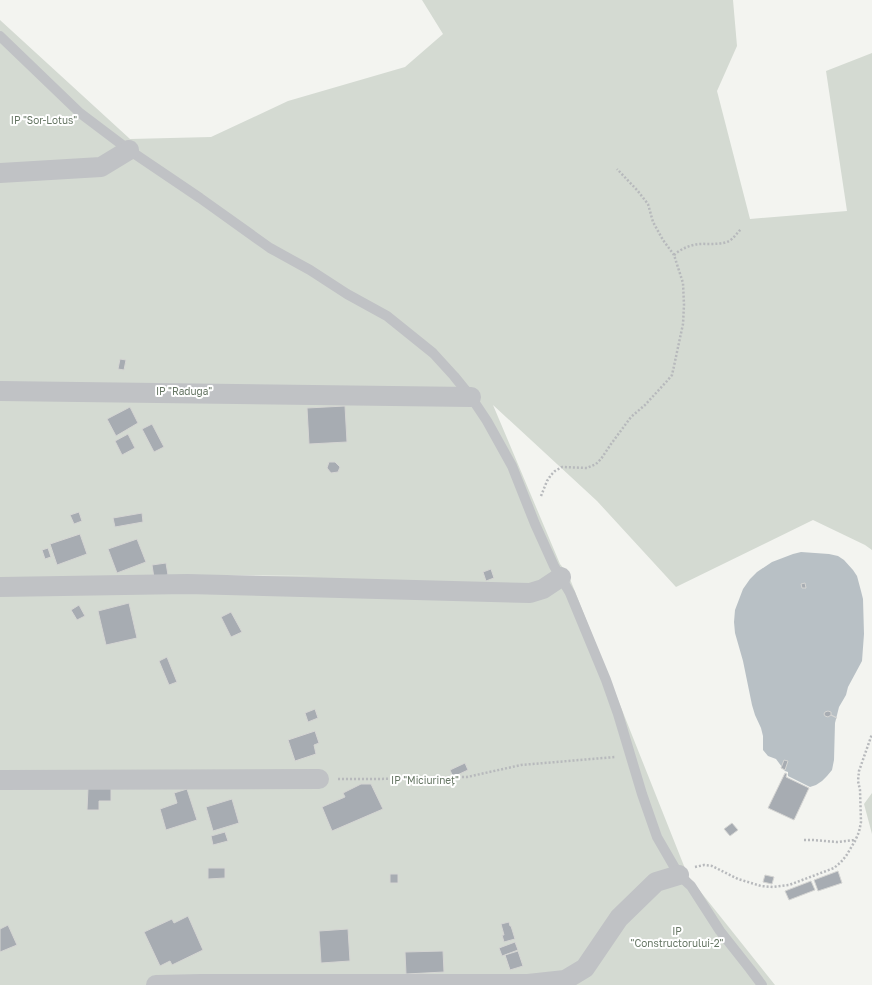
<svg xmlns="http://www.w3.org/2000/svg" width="872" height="985" font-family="'Golos Text',sans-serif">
  <rect width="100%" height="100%" fill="#f3f4f0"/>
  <path fill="#d4dad2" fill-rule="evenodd" d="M422,0H733L737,46L717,91L750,219L847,211L826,71L872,53V550L865,545L813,520L676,587L597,501L493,405L560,564L568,574L688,876L775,985H0V20L130,139L211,137L288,101L405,67L443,34ZM168,575H322L166,576Z
    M872,793V834L864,804Z"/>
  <path fill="#b8c0c5" d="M801,552L829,554L838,556L844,560L853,570L857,576L861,591L863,599L864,634L862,661L848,687L846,695L839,707L835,723L834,760L832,770L827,776L822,781L816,785L810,787L788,776V772L785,771L776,759L768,756L763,750V736L761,728L755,715L752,705L743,661L735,633L734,622L735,610L743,589L750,579L757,572L772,562L793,554Z"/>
  <path fill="#a7acb2" stroke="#d5d5d3" d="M120,359L126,360L124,370L118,369Z
    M345,406L347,442L309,444L307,408Z
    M130,407L138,423L116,436L107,419Z
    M152,424L164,447L154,452L142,429Z
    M128,434L135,448L122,455L115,441Z
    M329,462H335L340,467L338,472L331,473L327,468Z
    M79,512L82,521L74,524L70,515Z
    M142,513L143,522L115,527L113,518Z
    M80,534L87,554L57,565L50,544Z
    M137,539L146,562L117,573L108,549Z
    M48,548L51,557L45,559L42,550Z
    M166,563L168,575L154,578L152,565Z
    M491,569L494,578L486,581L483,572Z
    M805,583L806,588H802L801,584Z
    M129,603L137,638L106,645L98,611Z
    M79,605L85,616L77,620L71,610Z
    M231,612L242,632L231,637L221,617Z
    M167,657L177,682L169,685L159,661Z
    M315,709L318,718L308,722L305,713Z
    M828,711L831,712V715L837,718L831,715L828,717L825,716L824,714L825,712Z
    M315,731L319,743L314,745L316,754L295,761L288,740Z
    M784,760L788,761L785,770L781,768Z
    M465,763L468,770L453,777L450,770Z
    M785,773L787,774L786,777L809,788L794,820L768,808Z
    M361,784H371L383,809L332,831L322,807L345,797L343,793Z
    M88,788H111V801H99V810H87Z
    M187,789L197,820L166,830L160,809L177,803L174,793Z
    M232,799L239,823L213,831L206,807Z
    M732,823L738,830L730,836L724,829Z
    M225,832L228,841L213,845L211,836Z
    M208,868H225V878L208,879Z
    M838,871L842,883L818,891L814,880Z
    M390,874H398V883H390Z
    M765,875L774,877L772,884L763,882Z
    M811,881L815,890L789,900L785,891Z
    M188,916L203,950L172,965L170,961L160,966L144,932L172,919L174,923Z
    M509,922L510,926H511L515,939L504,942L502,935H504L501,924Z
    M8,925L17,945L0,952V929Z
    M348,929L350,961L321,963L319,931Z
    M515,942L518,950L502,956L499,948Z
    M443,951L444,972L406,974L405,952Z
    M518,951L523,966L510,970L505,955Z"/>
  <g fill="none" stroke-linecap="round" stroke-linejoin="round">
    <path stroke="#b7b9bc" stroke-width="2.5" stroke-dasharray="2 2" stroke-linecap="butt" d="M674,255C683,247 695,243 707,244C715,244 723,244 729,241C734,238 737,233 741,229
      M541,496L547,481L551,475L555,471L562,467L587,468L596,464L601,459L611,444L631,417L645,405L667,381L672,375L674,366L683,324L684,305L683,283L674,255L663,240L653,222L648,204L637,190L617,169
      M338,779H378L467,777L521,765L615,757
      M804,840H813L837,842L855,840
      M695,867L704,865L712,866L738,879L761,886L773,887L789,885L834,868L841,862L846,856L855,841L859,832L861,822L860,790L858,781L859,771L872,734"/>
    <path stroke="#c0c2c5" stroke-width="10" d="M0,36L80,113L129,150L200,198L270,248L310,270L347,294L387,316L433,353L454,376L471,397L487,421L512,466L535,524L554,566L570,593L606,680L618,714L642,794L657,837L679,875L691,886L720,931L750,969L762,985"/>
    <path stroke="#c0c2c5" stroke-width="20" d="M0,173L101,167L129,150
      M0,391L471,397
      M0,587L187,584L530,593L543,589L561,577
      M0,780L319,779
      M156,985L201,984H528L565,980L585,968L619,918L656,882L679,875"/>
  </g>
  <g text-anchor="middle" stroke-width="4" stroke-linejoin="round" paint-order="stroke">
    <g font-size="10" fill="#667664" stroke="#fff">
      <text x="44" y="124">IP "Sor-Lotus"</text>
      <text x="184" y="395">IP "Raduga"</text>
      <text x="425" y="784">IP "Miciurineț"</text>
      <text x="677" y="935">IP<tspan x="677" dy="12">"Constructorului-2"</tspan></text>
    </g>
  </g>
</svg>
